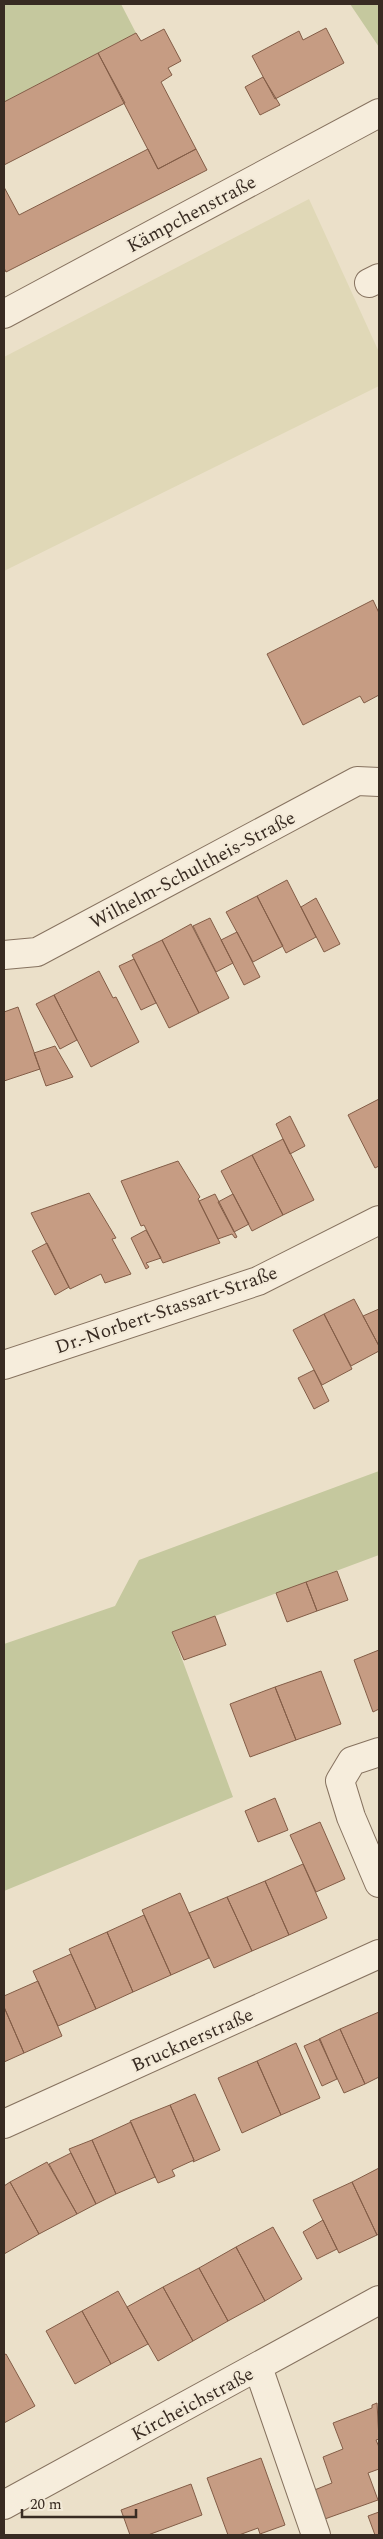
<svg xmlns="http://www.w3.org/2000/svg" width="383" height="2539" font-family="Spectral,serif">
  <rect width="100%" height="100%" fill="#ebe0c9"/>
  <path fill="#e0d8b7" d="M309,199L379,352V386L4,571V357Z"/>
  <path fill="#c5c89e" d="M4,4H121L136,33L4,102Z
    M350,4H379V47Z
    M379,1471V1555L172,1632L233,1797L4,1891V1644L115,1606L139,1560Z"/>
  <path fill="#c69c83" stroke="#835d47" d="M326,28L344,63L275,99L252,56L299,31L303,40Z
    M164,29L181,61L168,68L172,75L161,82L196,149L158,169L98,53L136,33L141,41Z
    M98,53L125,103L4,165V102Z
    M263,77L280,105L260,115L245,87Z
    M148,149L158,169L196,149L207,170L6,272L4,268V187L19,215Z
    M373,600L379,613V695L364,703L360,696L303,725L267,654Z
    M287,880L316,937L286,953L257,896Z
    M257,896L283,946L253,962L226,912Z
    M316,898L340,944L324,952L301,907Z
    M210,918L233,963L216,972L193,926Z
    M191,924L229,998L199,1013L162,940Z
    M237,932L260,977L244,985L221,940Z
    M162,940L199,1013L169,1028L132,955Z
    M134,959L156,1003L141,1010L119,966Z
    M99,971L113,998L116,997L139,1042L91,1067L54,995Z
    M54,995L77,1040L60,1049L36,1004Z
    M18,1007L40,1069L4,1081V1012Z
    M55,1046L73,1077L46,1086L34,1053Z
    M379,1099V1166L375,1168L348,1115Z
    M290,1116L305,1146L290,1154L276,1124Z
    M283,1139L314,1200L283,1215L252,1155Z
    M252,1155L283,1215L252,1231L221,1171Z
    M178,1161L200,1197L198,1199L220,1243L163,1263L144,1225L141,1226L121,1181Z
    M89,1193L116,1238L112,1239L131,1274L105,1283L101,1274L70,1289L31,1213Z
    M215,1194L237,1237L235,1238L232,1234L218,1239L199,1201Z
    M233,1194L249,1224L234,1232L218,1202Z
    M146,1230L161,1258L146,1263L149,1267L146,1269L131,1238Z
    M47,1243L69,1287L55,1295L32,1251Z
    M354,1299L379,1346V1351L351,1366L324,1314Z
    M379,1309V1346L363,1316Z
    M324,1314L352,1369L322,1385L293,1330Z
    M314,1370L329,1401L314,1409L298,1378Z
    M337,1571L348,1600L317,1611L306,1582Z
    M306,1582L317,1611L287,1622L276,1593Z
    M215,1616L226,1645L184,1660L172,1632Z
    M379,1650V1709L373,1712L354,1660Z
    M321,1671L341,1724L296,1740L275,1687Z
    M275,1687L296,1740L250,1757L230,1704Z
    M275,1798L288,1830L258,1842L245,1811Z
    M320,1822L345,1879L316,1892L290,1835Z
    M303,1864L327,1918L289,1935L265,1881Z
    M265,1881L289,1935L252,1951L227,1897Z
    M180,1893L209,1958L171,1975L142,1910Z
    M227,1897L252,1951L214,1968L189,1913Z
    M144,1915L171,1975L133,1992L107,1932Z
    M107,1932L133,1992L96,2009L69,1949Z
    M71,1954L96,2009L58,2026L33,1971Z
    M38,1981L62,2036L24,2053L4,2007V1996Z
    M4,2007L24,2053L4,2062Z
    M379,2012V2077L365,2084L340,2029Z
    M340,2029L365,2084L344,2093L319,2039Z
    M320,2039L337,2079L322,2086L304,2046Z
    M296,2043L320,2098L281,2115L257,2061Z
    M257,2061L281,2115L242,2133L218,2078Z
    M195,2094L220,2150L193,2162L194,2160L170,2105Z
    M170,2105L194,2160L172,2170L175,2176L158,2183L130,2121Z
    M131,2122L155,2177L116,2194L92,2140Z
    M92,2140L116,2194L96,2204L69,2149Z
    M71,2153L96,2204L77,2214L49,2164Z
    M47,2162L77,2214L39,2234L10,2182Z
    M379,2168V2234L377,2235L352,2182Z
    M10,2182L39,2234L4,2254V2186Z
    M352,2182L377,2235L339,2253L313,2200Z
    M323,2220L337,2249L317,2259L303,2232Z
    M273,2227L302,2279L265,2301L236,2247Z
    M236,2247L265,2301L228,2321L199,2268Z
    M199,2268L228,2321L193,2341L163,2287Z
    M163,2287L193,2341L158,2361L127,2307Z
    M118,2291L148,2344L111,2364L82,2311Z
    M82,2311L111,2364L75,2384L46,2331Z
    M6,2354L35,2406L4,2423V2355Z
    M377,2403L379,2439L376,2440L379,2447V2469L368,2473L378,2500L322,2520L312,2491L332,2483L323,2457L343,2449L333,2423L372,2408V2405Z
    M261,2458L285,2525L260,2534L258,2528L239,2535H228L207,2478Z
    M191,2484L202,2515L148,2535H130L121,2510Z
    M379,2512V2535H375L368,2516Z"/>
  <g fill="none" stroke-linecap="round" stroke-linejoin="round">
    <g stroke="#86725f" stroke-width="30">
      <path id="minor" d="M369,283L379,278
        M4,314L379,113
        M4,955L37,952L357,781L379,782
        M4,1365L258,1281L379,1220
        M379,1752L352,1761L340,1781L351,1817L379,1883
        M4,2124L379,1954
        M258,2367L316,2535
        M4,2505L379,2300"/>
    </g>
    <use href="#minor" stroke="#f6eddc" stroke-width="28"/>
  </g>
  <g text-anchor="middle" stroke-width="4.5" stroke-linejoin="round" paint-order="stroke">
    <g font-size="19" fill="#382b22" stroke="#f3ead8">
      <text transform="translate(191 213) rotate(-28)" y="7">Kämpchenstraße</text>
      <text transform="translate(192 869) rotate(-28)" y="7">Wilhelm-Schultheis-Straße</text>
      <text transform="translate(166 1309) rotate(-19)" y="7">Dr.-Norbert-Stassart-Straße</text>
      <text transform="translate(192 2039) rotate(-24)" y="7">Brucknerstraße</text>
      <text transform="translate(192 2403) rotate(-28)" y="7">Kircheichstraße</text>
    </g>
  </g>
  <rect width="383" height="2539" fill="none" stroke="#382b22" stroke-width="10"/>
  <path d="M22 2509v8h114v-8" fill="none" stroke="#382b22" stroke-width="2.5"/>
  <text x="30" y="2509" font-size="15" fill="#382b22" stroke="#f3ead8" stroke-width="4" paint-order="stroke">20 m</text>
</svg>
